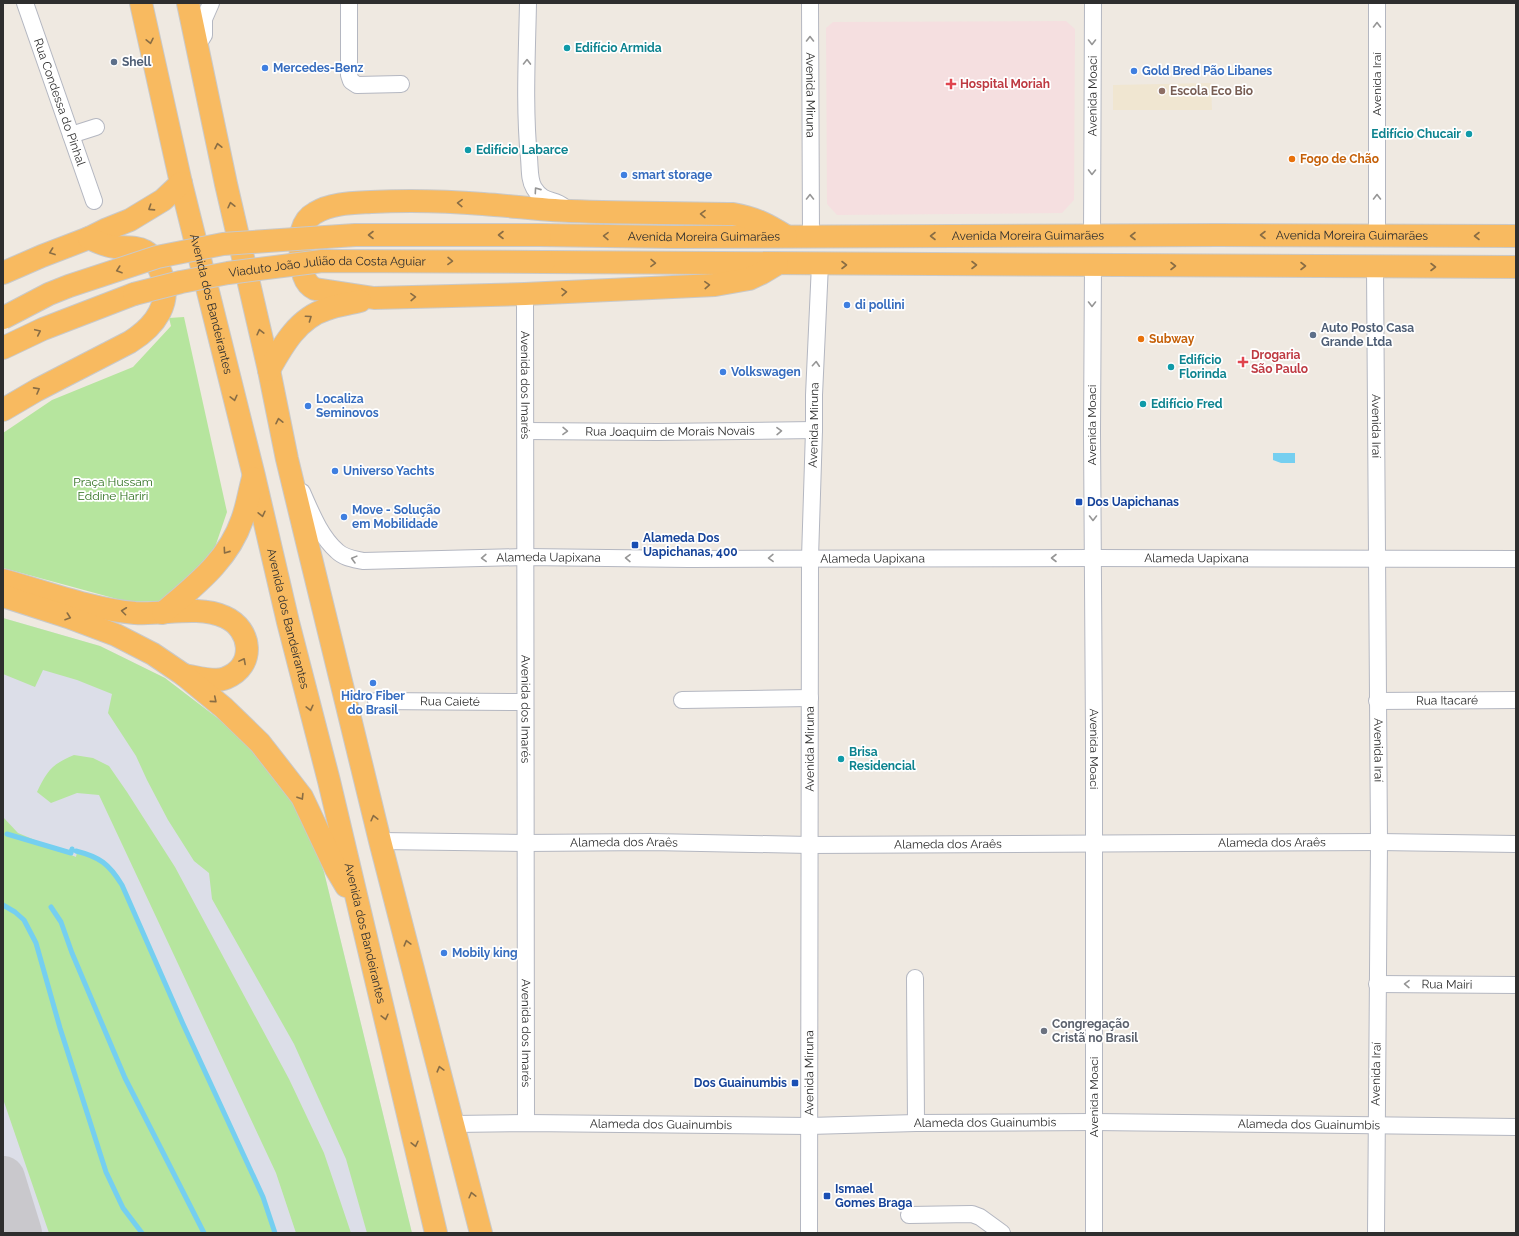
<svg xmlns="http://www.w3.org/2000/svg" width="1519" height="1236" font-family="Raleway,sans-serif">
  <rect width="100%" height="100%" fill="#efe9e1"/>
  <path fill="#f0e6d1" d="M1211,83L1212,110H1113V85Z"/>
  <path fill="#f5dfe0" d="M1066,21L1075,29L1074,200L1062,213L837,215L827,204L826,28L833,22Z"/>
  <path fill="#dcdee8" d="M3,618L100,646L165,678L220,720L324,872L412,1233H3Z"/>
  <path fill="#b6e59e" d="M184,317L227,512L212,556L162,601L128,602L3,568V433L52,400L133,367L171,326L169,318Z
    M3,618L100,646L165,678L220,720L254,750L292,800L314,842L324,872L412,1233H367L346,1159L294,1044L212,899L209,873L194,861L168,820L147,780L136,756L108,713L112,694L77,680L43,670L35,687L3,674Z
    M74,755L93,758L109,766L127,792L175,867L289,1079L324,1153L351,1233H296L276,1173L99,795L77,793L51,803L37,792C47,771 52,764 74,755Z
    M3,817L18,833L76,857L77,852C101,859 107,864 121,885L182,1025L261,1197L274,1233H49L3,1099Z"/>
  <path fill="#75cff0" d="M1273,453H1295V463H1281L1273,460Z"/>
  <g fill="none" stroke-linecap="round" stroke-linejoin="round">
    <path stroke="#75cff0" stroke-width="5" d="M7,834L71,853L72,849
      M76,851C100,857 109,864 122,885L183,1024L263,1197L275,1233
      M3,905L15,912L24,920L36,943L60,1028L106,1172L123,1208L142,1233
      M51,907L61,922L72,953L125,1078L204,1233"/>
    <path stroke="#c9c8cc" stroke-width="44" d="M3,1178L20,1233"/>
    <g stroke="#b4b7c1" stroke-width="18">
      <g id="minor">
        <path id="s1" d="M25,3L94,201"/>
        <path d="M349,3V75L351,81L357,85L401,84"/>
        <path d="M528,3C527,55 524,107 529,158C530,168 529,180 534,188C544,204 554,198 564,207"/>
        <path id="s2" d="M810,3L811,236"/>
        <path d="M1377,3V236"/>
        <path d="M197,46L204,35V19L211,3"/>
        <path d="M71,135L96,127"/>
        <path id="s3" d="M1092,236L1093,3"/>
        <path id="s4" d="M1093,265L1092,432L1094,736V1233"/>
        <path id="s5" d="M1375,267L1379,842L1376,1233"/>
        <path id="s6" d="M525,294L526,1123"/>
        <path id="s7" d="M526,431L657,432L814,430"/>
        <path id="s8" d="M302,492C311,512 320,536 337,551C344,558 354,559 363,561L525,557L689,559L1093,558L1516,559"/>
        <path d="M682,700L810,698"/>
        <path id="s9" d="M376,701L525,702"/>
        <path id="s10" d="M1377,701L1516,700"/>
        <path id="s11" d="M380,841L525,843L651,842L810,845L1379,842L1516,844"/>
        <path d="M915,978L916,1123"/>
        <path id="s12" d="M1377,984L1516,985"/>
        <path id="s13" d="M454,1124L526,1123L809,1126L916,1123L1094,1122L1516,1127"/>
        <path d="M909,1215L972,1214L980,1217L1002,1233"/>
        <path id="s14" d="M809,1233L810,558L814,430V395L820,264"/>
      </g>
    </g>
    <g stroke="#c9c9c9" stroke-width="24">
      <g id="trunk">
        <path id="s15" d="M141,3L181,183L254,476L288,622L329,781L436,1233"/>
        <path d="M188,3L226,184L269,370L287,459L309,550L380,841L481,1233"/>
        <path id="s16" d="M540,235L673,237L1219,235L1516,236"/>
        <path d="M544,262L1516,267"/>
        <path d="M777,264L762,273L749,279L715,285L525,294L374,298L315,289C302,283 302,268 301,255C299,240 300,221 315,213C331,203 353,203 371,202C408,200 446,201 483,204C512,206 541,210 570,211C624,213 679,213 733,214C755,218 767,224 786,236"/>
        <path d="M3,273L42,256L89,238L105,230L130,220L163,200L181,183"/>
        <path d="M3,348L43,329L134,294"/>
        <path d="M269,370C283,345 298,318 327,309C337,305 349,304 360,301"/>
        <path d="M3,410L37,390L130,342C155,326 173,303 161,273C158,264 154,256 145,251C136,246 125,248 115,247C106,246 97,242 89,238"/>
        <path d="M3,580C46,592 91,609 135,613C165,615 197,605 225,617C252,629 256,666 226,678C215,683 197,677 184,675"/>
        <path d="M3,596L68,617L116,635L153,654L184,675L224,708L260,743L302,797L336,869L346,886"/>
        <path d="M163,613C194,586 228,561 242,520C247,507 249,492 253,478"/>
      </g>
    </g>
    <use href="#minor" stroke="#fff" stroke-width="16"/>
    <use href="#trunk" stroke="#f8ba60" stroke-width="22"/>
    <g stroke="#c9c9c9" stroke-width="24" stroke-linecap="butt">
      <g id="trunk-bridge">
        <path id="s17" d="M134,294L181,282L228,273L322,261L544,262"/>
        <path d="M3,318L49,294L69,286L157,257L223,244L355,235H540"/>
      </g>
    </g>
    <use href="#trunk-bridge" stroke="#f8ba60" stroke-width="22"/>
  </g>
  <defs><path id="oneway-chevron" d="M-2-3.5L2.5 0L-2 3.5" fill="none" stroke-width="1.6" stroke-linecap="round" stroke-linejoin="round"/></defs>
  <g stroke="#969696">
    <use href="#oneway-chevron" transform="translate(1377 25) rotate(-90)"/>
    <use href="#oneway-chevron" transform="translate(810 39) rotate(-90)"/>
    <use href="#oneway-chevron" transform="translate(1092 42) rotate(90)"/>
    <use href="#oneway-chevron" transform="translate(527 62) rotate(-89)"/>
    <use href="#oneway-chevron" transform="translate(1092 172) rotate(91)"/>
    <use href="#oneway-chevron" transform="translate(537 190) rotate(-125)"/>
    <use href="#oneway-chevron" transform="translate(810 197) rotate(-90)"/>
    <use href="#oneway-chevron" transform="translate(1377 197) rotate(-90)"/>
    <use href="#oneway-chevron" transform="translate(1092 304) rotate(90)"/>
    <use href="#oneway-chevron" transform="translate(816 364) rotate(-86)"/>
    <use href="#oneway-chevron" transform="translate(565 431) rotate(1)"/>
    <use href="#oneway-chevron" transform="translate(779 431) rotate(-1)"/>
    <use href="#oneway-chevron" transform="translate(1093 518) rotate(90)"/>
    <use href="#oneway-chevron" transform="translate(484 558) rotate(178)"/>
    <use href="#oneway-chevron" transform="translate(628 558) rotate(-179)"/>
    <use href="#oneway-chevron" transform="translate(771 558) rotate(179)"/>
    <use href="#oneway-chevron" transform="translate(1054 558) rotate(180)"/>
    <use href="#oneway-chevron" transform="translate(354 559) rotate(-165)"/>
    <use href="#oneway-chevron" transform="translate(1407 984) rotate(-179)"/>
  </g>
  <g stroke="#896d44">
    <use href="#oneway-chevron" transform="translate(150 41) rotate(78)"/>
    <use href="#oneway-chevron" transform="translate(218 146) rotate(-102)"/>
    <use href="#oneway-chevron" transform="translate(460 203) rotate(-178)"/>
    <use href="#oneway-chevron" transform="translate(231 205) rotate(-103)"/>
    <use href="#oneway-chevron" transform="translate(151 208) rotate(147)"/>
    <use href="#oneway-chevron" transform="translate(703 214) rotate(-179)"/>
    <use href="#oneway-chevron" transform="translate(371 235) rotate(180)"/>
    <use href="#oneway-chevron" transform="translate(501 235) rotate(180)"/>
    <use href="#oneway-chevron" transform="translate(1263 235) rotate(-180)"/>
    <use href="#oneway-chevron" transform="translate(606 236) rotate(-179)"/>
    <use href="#oneway-chevron" transform="translate(933 236) rotate(180)"/>
    <use href="#oneway-chevron" transform="translate(1133 236) rotate(180)"/>
    <use href="#oneway-chevron" transform="translate(1477 236) rotate(180)"/>
    <use href="#oneway-chevron" transform="translate(52 252) rotate(160)"/>
    <use href="#oneway-chevron" transform="translate(450 261) rotate(1)"/>
    <use href="#oneway-chevron" transform="translate(653 263) rotate(1)"/>
    <use href="#oneway-chevron" transform="translate(844 265)"/>
    <use href="#oneway-chevron" transform="translate(974 265)"/>
    <use href="#oneway-chevron" transform="translate(1173 266)"/>
    <use href="#oneway-chevron" transform="translate(1303 266)"/>
    <use href="#oneway-chevron" transform="translate(1433 267)"/>
    <use href="#oneway-chevron" transform="translate(119 270) rotate(161)"/>
    <use href="#oneway-chevron" transform="translate(707 285) rotate(-3)"/>
    <use href="#oneway-chevron" transform="translate(564 292) rotate(-3)"/>
    <use href="#oneway-chevron" transform="translate(413 297) rotate(-2)"/>
    <use href="#oneway-chevron" transform="translate(309 318) rotate(-35)"/>
    <use href="#oneway-chevron" transform="translate(38 332) rotate(-25)"/>
    <use href="#oneway-chevron" transform="translate(260 332) rotate(-104)"/>
    <use href="#oneway-chevron" transform="translate(37 390) rotate(-29)"/>
    <use href="#oneway-chevron" transform="translate(234 398) rotate(76)"/>
    <use href="#oneway-chevron" transform="translate(279 421) rotate(-102)"/>
    <use href="#oneway-chevron" transform="translate(262 514) rotate(77)"/>
    <use href="#oneway-chevron" transform="translate(226 551) rotate(125)"/>
    <use href="#oneway-chevron" transform="translate(124 611) rotate(-173)"/>
    <use href="#oneway-chevron" transform="translate(68 617) rotate(19)"/>
    <use href="#oneway-chevron" transform="translate(243 661) rotate(-62)"/>
    <use href="#oneway-chevron" transform="translate(214 700) rotate(40)"/>
    <use href="#oneway-chevron" transform="translate(310 708) rotate(76)"/>
    <use href="#oneway-chevron" transform="translate(301 797) rotate(58)"/>
    <use href="#oneway-chevron" transform="translate(374 818) rotate(-104)"/>
    <use href="#oneway-chevron" transform="translate(407 943) rotate(-105)"/>
    <use href="#oneway-chevron" transform="translate(385 1017) rotate(76)"/>
    <use href="#oneway-chevron" transform="translate(440 1069) rotate(-105)"/>
    <use href="#oneway-chevron" transform="translate(415 1144) rotate(77)"/>
    <use href="#oneway-chevron" transform="translate(472 1195) rotate(-104)"/>
  </g>
  <g fill="#0f9aa8" stroke="#fff" stroke-width="1.5">
    <circle cx="567" cy="48" r="4"/>
    <circle cx="1469" cy="134" r="4"/>
    <circle cx="468" cy="150" r="4"/>
    <circle cx="1171" cy="367" r="4"/>
    <circle cx="1143" cy="404" r="4"/>
    <circle cx="841" cy="759" r="4"/>
  </g>
  <g fill="#5c6f8a" stroke="#fff" stroke-width="1.5">
    <circle cx="114" cy="62" r="4"/>
    <circle cx="1313" cy="335" r="4"/>
  </g>
  <g fill="#3f7fe0" stroke="#fff" stroke-width="1.5">
    <circle cx="265" cy="68" r="4"/>
    <circle cx="1134" cy="71" r="4"/>
    <circle cx="624" cy="175" r="4"/>
    <circle cx="847" cy="305" r="4"/>
    <circle cx="723" cy="372" r="4"/>
    <circle cx="308" cy="406" r="4"/>
    <circle cx="335" cy="471" r="4"/>
    <circle cx="344" cy="517" r="4"/>
    <circle cx="373" cy="683" r="4"/>
    <circle cx="444" cy="953" r="4"/>
  </g>
  <g fill="#e0444e" stroke="#fff" stroke-width="1.5">
    <path d="M949 78h4v4h4v4h-4v4h-4v-4h-4v-4h4z"/>
    <path d="M1241 356h4v4h4v4h-4v4h-4v-4h-4v-4h4z"/>
  </g>
  <circle fill="#8d6e63" stroke="#fff" stroke-width="1.5" cx="1162" cy="91" r="4"/>
  <g fill="#e8710a" stroke="#fff" stroke-width="1.5">
    <circle cx="1292" cy="159" r="4"/>
    <circle cx="1141" cy="339" r="4"/>
  </g>
  <g fill="#1a4fb4" stroke="#fff" stroke-width="1.5">
    <rect x="1075" y="498" width="8" height="8" rx="2"/>
    <rect x="631" y="541" width="8" height="8" rx="2"/>
    <rect x="791" y="1079" width="8" height="8" rx="2"/>
    <rect x="823" y="1192" width="8" height="8" rx="2"/>
  </g>
  <circle fill="#6b7280" stroke="#fff" stroke-width="1.5" cx="1044" cy="1031" r="4"/>
  <g text-anchor="middle" stroke-width="3.5" stroke-linejoin="round" paint-order="stroke">
    <g font-size="12" font-weight="bold" fill="#0d838f" stroke="#fff" text-anchor="start">
      <text x="575" y="52">Edifício Armida</text>
      <text x="1461" y="138" text-anchor="end">Edifício Chucair</text>
      <text x="476" y="154">Edifício Labarce</text>
      <text x="1179" y="364">Edifício<tspan x="1179" dy="14">Florinda</tspan></text>
      <text x="1151" y="408">Edifício Fred</text>
      <text x="849" y="756">Brisa<tspan x="849" dy="14">Residencial</tspan></text>
    </g>
    <g font-size="12" font-weight="bold" fill="#4e5e75" stroke="#fff" text-anchor="start">
      <text x="122" y="66">Shell</text>
      <text x="1321" y="332">Auto Posto Casa<tspan x="1321" dy="14">Grande Ltda</tspan></text>
    </g>
    <g font-size="12" font-weight="bold" fill="#366cbe" stroke="#fff" text-anchor="start">
      <text x="273" y="72">Mercedes-Benz</text>
      <text x="1142" y="75">Gold Bred Pão Libanes</text>
      <text x="632" y="179">smart storage</text>
      <text x="855" y="309">di pollini</text>
      <text x="731" y="376">Volkswagen</text>
      <text x="316" y="403">Localiza<tspan x="316" dy="14">Seminovos</tspan></text>
      <text x="343" y="475">Universo Yachts</text>
      <text x="352" y="514">Move - Solução<tspan x="352" dy="14">em Mobilidade</tspan></text>
      <text x="373" y="700" text-anchor="middle">Hidro Fiber<tspan x="373" dy="14">do Brasil</tspan></text>
      <text x="452" y="957">Mobily king</text>
    </g>
    <g font-size="12" font-weight="bold" fill="#be3a42" stroke="#fff" text-anchor="start">
      <text x="960" y="88">Hospital Moriah</text>
      <text x="1251" y="359">Drogaria<tspan x="1251" dy="14">São Paulo</tspan></text>
    </g>
    <g font-size="12" fill="#2e2e2e" stroke="#fff">
      <text transform="translate(1377 84) rotate(-90)" y="4">Avenida Iraí</text>
      <text dy="4" stroke="none"><textPath href="#s2" startOffset="92">Avenida Miruna</textPath></text>
      <text dy="4" stroke="none"><textPath href="#s3" startOffset="140">Avenida Moaci</textPath></text>
      <text dy="4" stroke="none"><textPath href="#s1" startOffset="105">Rua Condessa do Pinhal</textPath></text>
      <text dy="4" stroke="none"><textPath href="#s16" startOffset="164">Avenida Moreira Guimarães</textPath></text>
      <text dy="4" stroke="none"><textPath href="#s16" startOffset="488">Avenida Moreira Guimarães</textPath></text>
      <text dy="4" stroke="none"><textPath href="#s16" startOffset="812">Avenida Moreira Guimarães</textPath></text>
      <text dy="4" stroke="none"><textPath href="#s17" startOffset="196">Viaduto João Julião da Costa Aguiar</textPath></text>
      <text dy="4" stroke="none"><textPath href="#s15" startOffset="309">Avenida dos Bandeirantes</textPath></text>
      <text dy="4" stroke="none"><textPath href="#s6" startOffset="91">Avenida dos Imarés</textPath></text>
      <text dy="4" stroke="none"><textPath href="#s14" startOffset="808">Avenida Miruna</textPath></text>
      <text transform="translate(1092 425) rotate(-90)" y="4">Avenida Moaci</text>
      <text dy="4" stroke="none"><textPath href="#s5" startOffset="159">Avenida Iraí</textPath></text>
      <text dy="4" stroke="none"><textPath href="#s7" startOffset="144">Rua Joaquim de Morais Novais</textPath></text>
      <text dy="4" stroke="none"><textPath href="#s8" startOffset="283">Alameda Uapixana</textPath></text>
      <text dy="4" stroke="none"><textPath href="#s8" startOffset="607">Alameda Uapixana</textPath></text>
      <text dy="4" stroke="none"><textPath href="#s8" startOffset="931">Alameda Uapixana</textPath></text>
      <text dy="4" stroke="none"><textPath href="#s15" startOffset="633">Avenida dos Bandeirantes</textPath></text>
      <text dy="4" stroke="none"><textPath href="#s10" startOffset="70">Rua Itacaré</textPath></text>
      <text dy="4" stroke="none"><textPath href="#s9" startOffset="74">Rua Caieté</textPath></text>
      <text dy="4" stroke="none"><textPath href="#s6" startOffset="415">Avenida dos Imarés</textPath></text>
      <text dy="4" stroke="none"><textPath href="#s14" startOffset="484">Avenida Miruna</textPath></text>
      <text dy="4" stroke="none"><textPath href="#s4" startOffset="484">Avenida Moaci</textPath></text>
      <text dy="4" stroke="none"><textPath href="#s5" startOffset="483">Avenida Iraí</textPath></text>
      <text dy="4" stroke="none"><textPath href="#s11" startOffset="244">Alameda dos Araês</textPath></text>
      <text dy="4" stroke="none"><textPath href="#s11" startOffset="892">Alameda dos Araês</textPath></text>
      <text dy="4" stroke="none"><textPath href="#s11" startOffset="568">Alameda dos Araês</textPath></text>
      <text dy="4" stroke="none"><textPath href="#s15" startOffset="957">Avenida dos Bandeirantes</textPath></text>
      <text dy="4" stroke="none"><textPath href="#s12" startOffset="70">Rua Mairi</textPath></text>
      <text dy="4" stroke="none"><textPath href="#s6" startOffset="739">Avenida dos Imarés</textPath></text>
      <text dy="4" stroke="none"><textPath href="#s14" startOffset="160">Avenida Miruna</textPath></text>
      <text transform="translate(1376 1074) rotate(-89)" y="4">Avenida Iraí</text>
      <text transform="translate(1094 1097) rotate(-90)" y="4">Avenida Moaci</text>
      <text dy="4" stroke="none"><textPath href="#s13" startOffset="531">Alameda dos Guainumbis</textPath></text>
      <text dy="4" stroke="none"><textPath href="#s13" startOffset="207">Alameda dos Guainumbis</textPath></text>
      <text dy="4" stroke="none"><textPath href="#s13" startOffset="855">Alameda dos Guainumbis</textPath></text>
    </g>
    <g font-size="12" font-weight="bold" fill="#785e54" stroke="#fff" text-anchor="start">
      <text x="1170" y="95">Escola Eco Bio</text>
    </g>
    <g font-size="12" font-weight="bold" fill="#c56008" stroke="#fff" text-anchor="start">
      <text x="1300" y="163">Fogo de Chão</text>
      <text x="1149" y="343">Subway</text>
    </g>
    <g font-size="12" fill="#2c6e1b" stroke="#fff">
      <text x="113" y="486">Praça Hussam<tspan x="113" dy="14">Eddine Hariri</tspan></text>
    </g>
    <g font-size="12" font-weight="bold" fill="#164399" stroke="#fff" text-anchor="start">
      <text x="1087" y="506">Dos Uapichanas</text>
      <text x="643" y="542">Alameda Dos<tspan x="643" dy="14">Uapichanas, 400</tspan></text>
      <text x="787" y="1087" text-anchor="end">Dos Guainumbis</text>
      <text x="835" y="1193">Ismael<tspan x="835" dy="14">Gomes Braga</tspan></text>
    </g>
    <g font-size="12" font-weight="bold" fill="#5b616d" stroke="#fff" text-anchor="start">
      <text x="1052" y="1028">Congregação<tspan x="1052" dy="14">Cristã no Brasil</tspan></text>
    </g>
  </g>
  <rect width="1519" height="1236" fill="none" stroke="#2e2e2e" stroke-width="8"/>
</svg>
